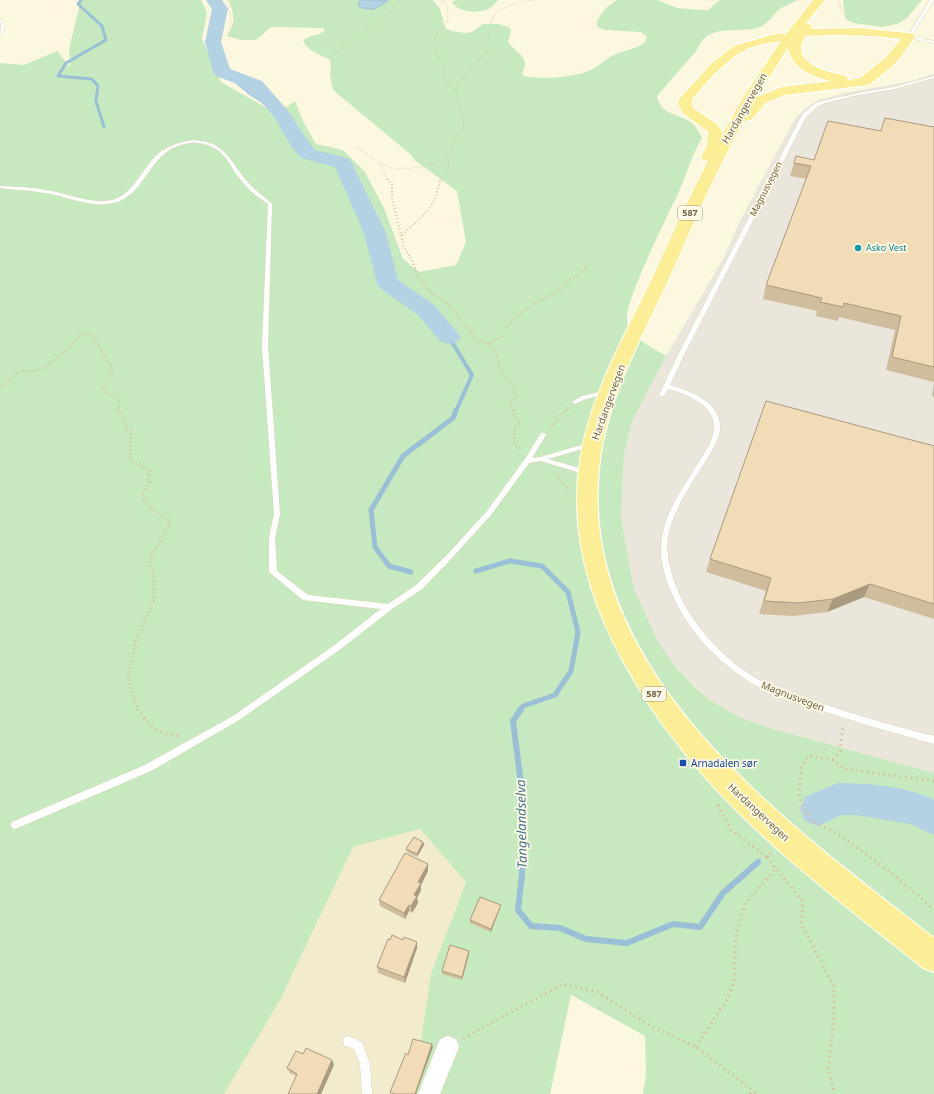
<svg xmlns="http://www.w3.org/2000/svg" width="934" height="1094" font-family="'Noto Sans',sans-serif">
  <rect width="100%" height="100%" fill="#fcf8e0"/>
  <path fill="#f3ebce" d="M420,829L466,882L451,921L413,1094H224L280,1000L353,847Z"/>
  <path fill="#eae6db" d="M934,74V773L770,728L744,719L710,700L677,669L658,642L634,589L621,517L624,454L632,422L666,356L723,259L740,221L794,120L804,109L819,100L844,93L912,81Z"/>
  <path fill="#c6e9bf" d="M81,0H201L207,13L202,39L221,82L279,115L283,116L284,109L295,101L303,121L316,144L343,150L365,172L384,208L403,259L419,272L456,265L466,242L457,191L416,161L409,153L333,90L330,76L331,65L330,60C318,53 310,53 303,41C309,34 319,37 325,30L323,28L276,27H271L256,40H241L227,36C236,22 234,15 229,0H360L358,5L379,8L388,0H433L440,9L445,28L452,31L465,33L472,32L483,24H499L510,28L511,32L508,42C512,49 524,54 525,63C525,68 522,71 522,75C539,81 575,77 591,70C599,66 604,60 612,56C623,50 633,51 645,42L647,37L641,32L604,30L597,27V22L601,14L607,7L617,0H657L677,8L698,10H708L720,0H798C793,3 786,5 781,8C773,14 768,25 757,28C736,34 708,22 697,50L657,96C660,116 681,113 693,124C697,128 699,133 702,138C692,155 686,175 678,194C668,215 624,302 627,320C630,338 652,347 666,356L632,422L624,454L621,518L634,589L658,642L677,669L696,688L710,700L727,710L744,719L770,728L934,773V1094H643L646,1074L645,1036L571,995L550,1094H413L431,974L466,882L420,829L353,847L280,1000L224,1094H0V63L24,65L57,51L70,67L69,49Z
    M456,0H498C495,3 492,8 488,9C478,14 457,12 452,2Z
    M843,0H922L906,19L897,24L882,27L853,23L847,20L845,17Z"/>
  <path fill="#b5d2e5" stroke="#9bbfd6" d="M210,0H219L228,9L217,19Z
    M360,0H388C378,9 371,12 358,6Z
    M222,72C235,76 275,92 281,104C282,107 283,112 283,116L249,94Z"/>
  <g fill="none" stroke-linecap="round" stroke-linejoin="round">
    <path stroke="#9bbfd6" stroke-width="3" d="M81,0L78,4L102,26L106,40L66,63L58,76L92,79L98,86L96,101L104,127"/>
    <path stroke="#9bbfd6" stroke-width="4" d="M449,337L472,375L456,411"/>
    <path stroke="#9bbfd6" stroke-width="5" d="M476,571L510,561L542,566L568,592L578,632L571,671L555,695L523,706L521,710
      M411,572L389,566L375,547L371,510L403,456L453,418L456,410"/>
    <path stroke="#9bbfd6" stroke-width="6" d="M521,709L513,721L521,784L522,875L518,910L531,926L560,928L586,939L627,943L673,924L700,927L723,893L758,862"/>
    <path fill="#b5d2e5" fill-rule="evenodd" d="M206,0H222L228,9L221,42L230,69L262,81L289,112L309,143L315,150L350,159L386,233L398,280L434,305L461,337L457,342L449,344L441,342L418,315L380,288L377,283L364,233L335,167L301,158L291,146L275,118L250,89L216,76L213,72L205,42L212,9Z
      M837,783C866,783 908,786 934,800V835L910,824L856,815H841L818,826L805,821L800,809L805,797Z"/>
    <g stroke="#e0d5bc" stroke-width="1">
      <path id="lane" d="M930,0H934L911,36L934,41V43L908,38L907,37Z
        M0,19L2,20L5,26L2,34L0,35L1,26Z
        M934,76V78L894,89L858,95L825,103L818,106L806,117L685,353L670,385C697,393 732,408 716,443C700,474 674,503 668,537C665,557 672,578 680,596C696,630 728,663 761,681C778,690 796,695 815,701C854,715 894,726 934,736V744C891,732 848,720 806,705C787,699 767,693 750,682C718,662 690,633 674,598C665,580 658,558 662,537C668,502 694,474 710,443C725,410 695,397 668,389L664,396H660L659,395L679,353L802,115L814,104L822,101L858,93L894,87Z
        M193,140C228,143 227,159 247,181C254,190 264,196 272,204L268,346L280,514L275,538L277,571L308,595L388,604L416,585L446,556L487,511L525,459L541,433H545L546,435L532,458L541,457L591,442H593L594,444L593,446L548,459L589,471L590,473L587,475L541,461L529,463L491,515L450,560L422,589L392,609L338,651L239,720L151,771L15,829L12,828L11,825L12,822L145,765L233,716L332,647L381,609L303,600L269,572V538L274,514L262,346L268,204C258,197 248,190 241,180C233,171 228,158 219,151C211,145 200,142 190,143C149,148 149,191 117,202C93,210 68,196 45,193C30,190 15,190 0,188V186C15,187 31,187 46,190C67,193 91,205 112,200C135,194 142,167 159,153C169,145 181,142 193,140Z
        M608,390L610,391L611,392L610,393L586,399L575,404L572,402L582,396Z
        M348,1036L362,1042L370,1064L372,1094H362L360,1064L354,1049L344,1045L343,1041L344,1037Z"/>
    </g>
    <g stroke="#e0d5bc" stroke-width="1">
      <path id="street" d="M448,1036L456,1039L459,1047L440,1094H418L440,1039Z"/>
    </g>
    <g stroke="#fff" stroke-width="2">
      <path id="primary" d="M813,0H825L806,23L810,24L812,27L811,29L859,28L909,33L913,34L915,37L896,63L869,85L785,95L766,103L751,120L744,121C714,174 691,230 666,285C640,341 608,398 600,460C572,671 789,825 934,938V972L923,968C837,899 739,827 673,738C654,714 638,688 623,661C589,599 569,530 580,460C589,401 619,346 645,293C666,249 685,204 708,161L703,160L701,157L707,145L708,132C697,121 679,117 678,100L711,64L734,46L767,36L780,33L785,35ZM835,35L872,36L901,39L886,57L860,78L848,80L847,76C831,72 813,70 802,55L801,46L805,36ZM781,41L743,97L722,135V131L717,124L693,108L692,100C706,82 728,57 750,48C760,44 770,43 781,41ZM788,48C792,69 813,77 831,81L782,87L757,97Z"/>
    </g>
    <path stroke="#d5c09b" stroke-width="1.5" stroke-dasharray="0.5 2" stroke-linecap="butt" d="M228,0L231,22L228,35L231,40
      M839,0L838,2L843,13L849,19
      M331,56L378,23L401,0
      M455,89L468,71L488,50L491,21L497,11L519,2L535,0
      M357,147C366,153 376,162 386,166C402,173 439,165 451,153L452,141L463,129L464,122L456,92L445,79L443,63L436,54L432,42L448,21L447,6L442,0
      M381,163L380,166L388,180
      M440,180L449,166L448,157"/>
    <path stroke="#d5c09b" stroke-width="2" stroke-dasharray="1 2.5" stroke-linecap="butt" d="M387,179L392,184V198L404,247L412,260L419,278L431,293L449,305L476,340L489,344L497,355L500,371L514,385L516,398L510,401L514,411
      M402,235C413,224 428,214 434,200C437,194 438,186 441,179
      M489,344L502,336L509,324L533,304L557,291L590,265
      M0,387L20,371H34L42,369L65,352L79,336L87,334L92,335L113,370L103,386L110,395L118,398L120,406L117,411
      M565,411L569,407"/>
    <path stroke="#d5c09b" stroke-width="2.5" stroke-dasharray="1 3" stroke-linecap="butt" d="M118,410L123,417L127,428L131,430L130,458L150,471L148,479L150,482L142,495C147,508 159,513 169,521V527C165,532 163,535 161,540C155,551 150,551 150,566L154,570V600L135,643L128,681L138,710
      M513,410L516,418L520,423L515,427L514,444L521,450
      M549,428L566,410
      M556,475L569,491"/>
    <path stroke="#d5c09b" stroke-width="3" stroke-dasharray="1.5 4" stroke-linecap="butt" d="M137,709C152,727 156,734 181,736
      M833,760L840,751L843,725
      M934,781L844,769L833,760L808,756L801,769L799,796L809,819L843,837L894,875L934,910
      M718,805L731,830L767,857L771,853
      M767,857L803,902L801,923L834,987V1021L828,1069L835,1094
      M463,1038L563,984L597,992L651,1026L696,1047L757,1094
      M696,1047L727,999L734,982L736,934L745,904L776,868
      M750,1094L752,1090"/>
    <use href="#lane" fill="#fff" fill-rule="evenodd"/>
    <use href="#street" fill="#fff" fill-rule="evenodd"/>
    <use href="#primary" fill="#fbee97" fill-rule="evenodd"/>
  </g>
  <path fill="#cfbd9d" d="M885,118L934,127V382L886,370L895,330L839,317L838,321L816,316L817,311L763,299L766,285L807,179L790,176L794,163L814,160L881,131Z
    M934,382V397L932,396Z
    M934,446V619L864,597L827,612L793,616L759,614L766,591L706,572L710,559Z
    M423,842L424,845L417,857L407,852L406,849Z
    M428,864V871L421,885V890L417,898L418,903L412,913L409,911L405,919L380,906L379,900Z
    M500,908L491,932L470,923V920Z
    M417,948L405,983L378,973L377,967Z
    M469,954L462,980L442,974V971Z
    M303,1054L332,1060L334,1065L296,1076L290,1073L287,1068Z"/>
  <path fill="#a99a80" d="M870,584L864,597L827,612L833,599Z
    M423,842L424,845L417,857V854Z
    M428,864V871L421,885V890L417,898L418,903L412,913L411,906L418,882Z
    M409,905V911L405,919L404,913Z
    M501,905L500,908L491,932V929Z
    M417,942V948L405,983L404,977Z
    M469,951V954L462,980V977Z
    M432,1044L433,1047L416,1094H415Z
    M332,1060L334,1065L321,1094H317Z"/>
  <path fill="#f1dcb7" stroke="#a99a80" d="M885,118L934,127V367L892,357L901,316L844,303L843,307L820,302L822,298L766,285L811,166L794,163L796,156L814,160L828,121L881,131Z
    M766,401L934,446V604L870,584L833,599L799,603L764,601L771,578L710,559Z
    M414,837L423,842L417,854L406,849Z
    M405,853L428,864L418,882L421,883L414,895L417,896L411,906L409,905L404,913L379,900Z
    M480,897L501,905L491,929L470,920Z
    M392,935L403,940L404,937L417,942L404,977L377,967L388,939L390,940Z
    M450,945L469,951L462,977L442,971Z
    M413,1039L432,1044L415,1094H394L390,1092L406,1053L408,1055Z
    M306,1048L332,1060L317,1094H288L297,1074L287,1068L296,1051L303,1054Z"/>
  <circle fill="#0f9aa8" stroke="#fffbe6" stroke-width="1.5" cx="858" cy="248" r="4"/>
  <rect fill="#1a4fb4" stroke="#fffbe6" stroke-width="1.5" x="679" y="759" width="8" height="8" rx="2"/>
  <g text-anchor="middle" stroke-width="3.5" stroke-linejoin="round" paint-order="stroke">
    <g font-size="9" fill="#726148" stroke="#fffbe6">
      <text transform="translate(766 189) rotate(-63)" y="3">Magnusvegen</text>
    </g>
    <g fill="#fffbe6" stroke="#9c8f77" stroke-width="1">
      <rect x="678" y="206" width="24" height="14" rx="3"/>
      <rect x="642" y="687" width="24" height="14" rx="3"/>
    </g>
    <g font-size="9" font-weight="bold" fill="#726148">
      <text x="690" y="216">587</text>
      <text x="654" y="697">587</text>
    </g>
    <g font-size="9" fill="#0d838f" stroke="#fffbe6" text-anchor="start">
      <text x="866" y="251">Asko Vest</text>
    </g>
    <g font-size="10" fill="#726148" stroke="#fffbe6">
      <text transform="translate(744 108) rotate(-60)" y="4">Hardangervegen</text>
      <text transform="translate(608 402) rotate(-70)" y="4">Hardangervegen</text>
      <text transform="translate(793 696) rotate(21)" y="4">Magnusvegen</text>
      <text transform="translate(759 812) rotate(43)" y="4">Hardangervegen</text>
    </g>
    <g font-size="10" fill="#164399" stroke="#fffbe6" text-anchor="start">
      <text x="691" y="767">Arnadalen sør</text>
    </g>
    <g font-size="13" font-style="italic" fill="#477593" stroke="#fffbe6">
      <text transform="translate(521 824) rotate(-91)" y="5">Tangelandselva</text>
    </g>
  </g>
</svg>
